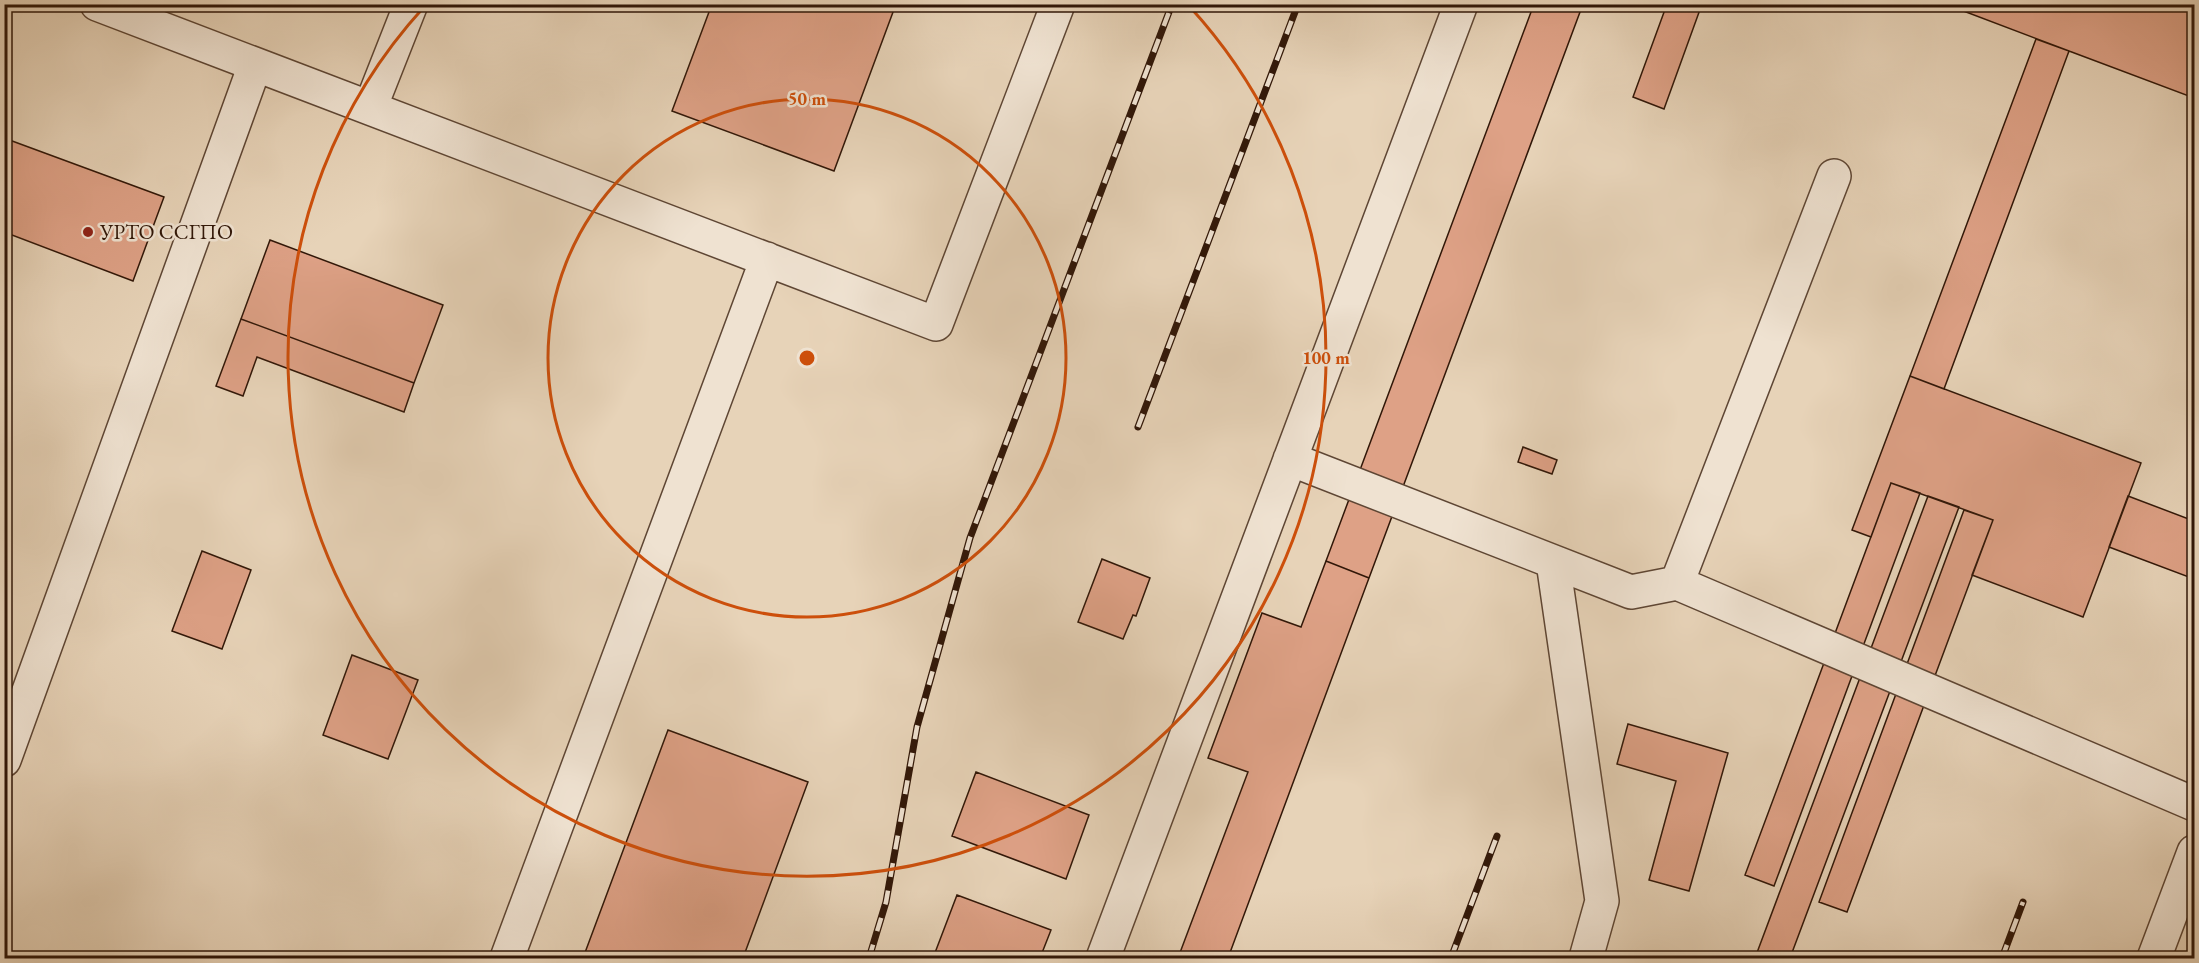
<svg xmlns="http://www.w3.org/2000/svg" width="2199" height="963" font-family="'EB Garamond',serif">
  <rect width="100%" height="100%" fill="#e7d3b8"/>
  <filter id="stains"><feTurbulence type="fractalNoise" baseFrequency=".00333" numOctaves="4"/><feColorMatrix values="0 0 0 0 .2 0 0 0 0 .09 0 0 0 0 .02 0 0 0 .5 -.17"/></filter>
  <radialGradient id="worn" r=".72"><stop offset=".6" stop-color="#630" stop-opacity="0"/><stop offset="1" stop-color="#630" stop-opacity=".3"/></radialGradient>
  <path fill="#dea186" stroke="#311708" stroke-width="1.5" d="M712,4H896L834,171L672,111Z
    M1534,4H1583L1369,578L1326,561Z
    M1667,4H1702L1664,109L1633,97Z
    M1945,4H2194V98L2069,51Z
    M2036,39L2069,51L1944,389L1910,376Z
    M4,138L164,197L133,281L4,232Z
    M270,240L443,305L414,383L241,319Z
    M241,319L414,383L404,412L257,357L243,396L216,386Z
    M1910,376L2141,463L2083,617L1972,575L1993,520L1891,483L1871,537L1852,530Z
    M1523,447L1557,460L1552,474L1518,462Z
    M1891,483L1920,493L1774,886L1745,875Z
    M1928,496L1959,507L1790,958H1755Z
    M2128,496L2194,521V579L2109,547Z
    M1964,510L1993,520L1847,912L1819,902Z
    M202,551L251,570L222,649L172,631Z
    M1102,559L1150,578L1136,616L1133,615L1123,639L1078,622Z
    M1326,561L1369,578L1228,958H1178L1248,772L1208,758L1262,613L1301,627Z
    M352,655L418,680L388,759L323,735Z
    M1628,724L1728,753L1689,891L1649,880L1676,781L1617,764Z
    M668,730L808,782L743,958H583Z
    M976,772L1089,815L1066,879L952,836Z
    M957,895L1051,930L1040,958H933Z"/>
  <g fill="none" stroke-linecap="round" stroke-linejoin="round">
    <g stroke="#5e4634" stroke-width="36">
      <path id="minor" d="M97,4L936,324L1058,4
        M370,108L411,4
        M1290,459L1631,592L1677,583L2194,804
        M1553,562L1602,901L1586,958
        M1677,583L1834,176
        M4,760L255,65
        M507,958L767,259
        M1103,958L1461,4
        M2154,958L2194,852"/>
    </g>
    <use href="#minor" stroke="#efe2d1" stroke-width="33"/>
    <g stroke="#311708" stroke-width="7">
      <path id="rail" d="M1138,427L1298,4
        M869,958L886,902L917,727L970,538L1172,4
        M1451,958L1497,836
        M2002,958L2023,902"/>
    </g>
    <use href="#rail" stroke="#efe2d1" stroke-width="4.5" stroke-dasharray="14" stroke-linecap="butt"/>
  </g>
  <g fill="none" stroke="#cd4f0b" stroke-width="3">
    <circle cx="807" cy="358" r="259"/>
    <path d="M1190 7A519 519 0 1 1 424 7"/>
  </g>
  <circle fill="#8f2418" stroke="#efe2d1" stroke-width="2" cx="88" cy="232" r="6"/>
  <g text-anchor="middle" stroke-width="5" stroke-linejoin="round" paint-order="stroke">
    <g font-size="21" fill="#311708" stroke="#efe2d1" text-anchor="start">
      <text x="100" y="239">УРТО ССГПО</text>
    </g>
  </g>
  <circle cx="807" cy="358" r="9" fill="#cd4f0b" stroke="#efe2d1" stroke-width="3"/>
  <g font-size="18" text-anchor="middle" font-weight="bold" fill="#cd4f0b" stroke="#efe2d1" stroke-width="5" stroke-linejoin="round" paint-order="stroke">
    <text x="807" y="105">50 m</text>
    <text x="1326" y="364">100 m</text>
  </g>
  <rect width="2199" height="963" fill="none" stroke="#e7d3b8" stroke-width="24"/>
  <rect x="6" y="6" width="2187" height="951" fill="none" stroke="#311708" stroke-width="3"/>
  <rect x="12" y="12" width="2175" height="939" fill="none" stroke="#311708" stroke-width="1.5"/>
  <rect width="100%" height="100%" filter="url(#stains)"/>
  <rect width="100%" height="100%" fill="url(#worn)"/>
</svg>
